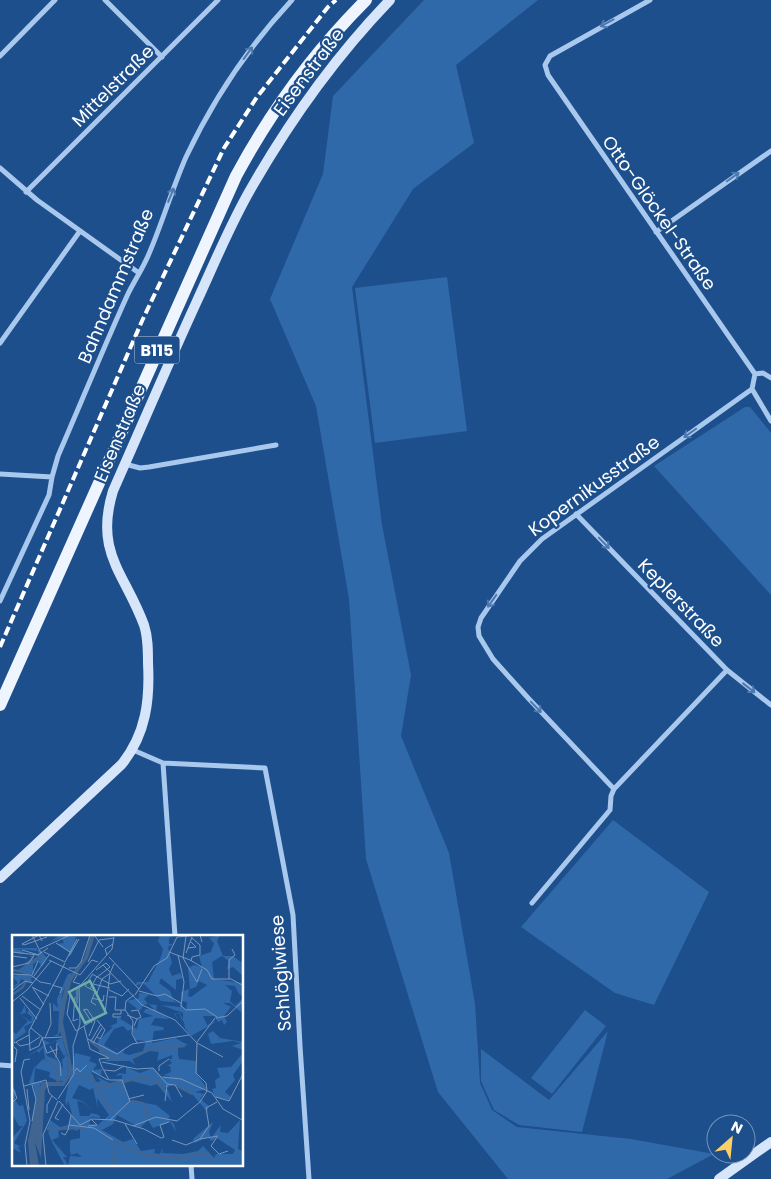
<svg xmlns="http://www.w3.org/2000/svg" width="771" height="1179" font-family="Poppins,sans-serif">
  <rect width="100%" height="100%" fill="#1d4f8c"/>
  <path fill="#3069aa" d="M424,0H538L456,65L474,143L413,189L352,287L382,525L411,675L401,736L449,853L475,1004L480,1083L492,1110L517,1127L631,1139L714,1154L667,1179H508L438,1092L366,859L349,599L316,406L270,299L323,174L333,96Z
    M447,277L467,431L375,443L355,288Z
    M745,407H750L771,433V595L654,466Z
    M613,820L709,892L654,1005L615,993L521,927Z
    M585,1010L606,1026L552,1094L531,1078Z
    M608,1031L582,1132L519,1125L494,1110L481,1081V1049L549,1100Z"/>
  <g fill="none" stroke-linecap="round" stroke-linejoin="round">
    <path stroke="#a9c8ed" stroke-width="5" d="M105,0L162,57
      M650,0L550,56L545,65L548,75L755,374L752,389L771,421
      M0,56L55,0
      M0,168L37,200L139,273
      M26,192L218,0
      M656,232L771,151
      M0,343L80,231
      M755,374L763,373L771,378
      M125,464L140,468L149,467L276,445
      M0,474L52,477
      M576,514L727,670L771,705
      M0,601L49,495L52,477L58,456C81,403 103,349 127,296C133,283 142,270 148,256C162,224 172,189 186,157C213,100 249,46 292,0
      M133,750L163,763L265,768L293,915L300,1046L309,1179
      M163,763L175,936
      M614,789L529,699L493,659L479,636L478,627L481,618L520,561L542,539L752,389
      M532,903L610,810L611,796L614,789L727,670
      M0,1065L14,1066
      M191,1165L192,1179"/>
    <path stroke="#d6e5f9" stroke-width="10" d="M0,878L122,764C146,734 150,700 148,663C148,650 148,637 144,625C125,573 94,553 113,491C141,428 168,364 197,301C215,262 231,222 253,185C291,119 337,55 390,0
      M719,1179L771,1142"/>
    <path stroke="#eff5ff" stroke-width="12" d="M0,705L236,176C271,111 314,52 366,0"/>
    <path stroke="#fff" stroke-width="4" stroke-dasharray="9 4" stroke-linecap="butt" d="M0,647L142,321L224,148L257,97L328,7L336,0"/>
  </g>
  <defs><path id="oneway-shaft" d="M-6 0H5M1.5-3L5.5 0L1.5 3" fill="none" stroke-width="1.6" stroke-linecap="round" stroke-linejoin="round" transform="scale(1.25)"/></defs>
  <g stroke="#4e79ae">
    <use href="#oneway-shaft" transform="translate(607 23) rotate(152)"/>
    <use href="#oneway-shaft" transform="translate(248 53) rotate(-54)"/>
    <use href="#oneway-shaft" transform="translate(733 177) rotate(-35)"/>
    <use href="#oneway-shaft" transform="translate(171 195) rotate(-68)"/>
    <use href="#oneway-shaft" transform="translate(690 433) rotate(145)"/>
    <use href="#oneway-shaft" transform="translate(604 543) rotate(46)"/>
    <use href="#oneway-shaft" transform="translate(492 601) rotate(125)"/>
    <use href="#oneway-shaft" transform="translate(749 688) rotate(38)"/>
    <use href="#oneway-shaft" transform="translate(536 707) rotate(46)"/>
  </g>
  <g text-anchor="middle" stroke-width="4.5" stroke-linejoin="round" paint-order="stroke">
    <rect fill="#1d4f8c" stroke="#bbcadc" stroke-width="1" x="134.5" y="336.5" width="45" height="27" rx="4"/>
    <g font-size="16" font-weight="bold" fill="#fff">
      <text x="157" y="356">B115</text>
    </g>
    <g font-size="18" fill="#fff" stroke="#1d4f8c">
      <text transform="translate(309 72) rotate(-53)" y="6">Eisenstraße</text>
      <text transform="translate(113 86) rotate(-45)" y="6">Mittelstraße</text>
      <text transform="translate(659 213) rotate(55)" y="6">Otto-Glöckel-Straße</text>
      <text transform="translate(116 286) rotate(-67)" y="6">Bahndammstraße</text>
      <text transform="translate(120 433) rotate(-67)" y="6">Eisenstraße</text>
      <text transform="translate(594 486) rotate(-36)" y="6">Kopernikusstraße</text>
      <text transform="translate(681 603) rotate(46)" y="6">Keplerstraße</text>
      <text transform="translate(281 973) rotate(-94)" y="6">Schlöglwiese</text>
    </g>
  </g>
  <g transform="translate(12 935)">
    <rect width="231" height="231" fill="#1d4f8c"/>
    <path d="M48,0L64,2L60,19L45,9L52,8L50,3L39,6ZM148,0H162L157,3V9H161L156,12L160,28L157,34L160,41L168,38L171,43L164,45V55L149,43L147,48L158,56L162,66L168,68L174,75L175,67L169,66V57L177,54L176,61L179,62L195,50L187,46L184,52L178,54L176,33L182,30L190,32L187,21L199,17L202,8L197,3L208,0L205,6L211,21H221L229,27L231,25V41L221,32L215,34L217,26L210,21L200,27L202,44L231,48V61L227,59L223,51L213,50L220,56L218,66L223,71L231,63L229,77L218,68H211L219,72L212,81L215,87L212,90L210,85L206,87L202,81H191L195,90L201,88L203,84L202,88L179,101L173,93L172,87L169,84L168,79L163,78L167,88L162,78H168L171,85V78L149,70L168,72V68L149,66L131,48L123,51L125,47H136L149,22L151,14L146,6ZM0,13H26L24,15H27L28,18L29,16L35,23L30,32L26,26L21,29V37L24,38L17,39V42L19,40L23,43H19L20,48L24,44L20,48L9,44L7,50L0,53L6,48L0,41L13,39L0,36L6,37L15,31L16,29H12L20,23L18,21H22L21,26L27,24L26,16L7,14L13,18L10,19L0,17ZM60,38L50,59L48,97L46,101H41L46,99L47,76H41V68L46,73L45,64L56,39ZM127,58L137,59L132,64L136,69L131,70L128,76L115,66L127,63ZM137,69L145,70L144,75L157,84L143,83L139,90L151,92L152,95L142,96L140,108L163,103L176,110L166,112V119L177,117L166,119L167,124L184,126L185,139L195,154L183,157L192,159L188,164L197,171L195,176L198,180L181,160L162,150L152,153L156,155L160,167L145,149L139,151L120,146L112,148L117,165L144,170L158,181L156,184L162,189L164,197L158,187L141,193L136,185L128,193L105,180L101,189L90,195L111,207L121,204L129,216L143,214L142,218L148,219L151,212L150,218L171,219L186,216L191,211L202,223L204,219H221L223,215L205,203L199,206L196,202L183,208L181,204L201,187L197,197L199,203L209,190L208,197L216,198L228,185L226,214L231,216V231H56L58,221L70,222L65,218L59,220L58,216V205L68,203V192L65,196L57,192L46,196L47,202L40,205L55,222H51L55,228L53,231L40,207L36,197L39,194L35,195L38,185L48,192L56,190L59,180L61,182L56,165L55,171L53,166L63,118L79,122L77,126L85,129L81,135L90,134L89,140L79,136L84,147L89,146L83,141L98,148L110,144V140L104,141L107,138L114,139V132L128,138L141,133L149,141L162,143L152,140L159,137L158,131H155L160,128L157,124H160V120L145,126L147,117L138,116L120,123L123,130L118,126H92L97,124L87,117L86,106L101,92H97L105,88V82L125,94L127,84L141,81L131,77L134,74H142ZM111,91L116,96L120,94L123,105L134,106L131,116L117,120L111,118L113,112L109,116L99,111L106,115L111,116L105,118L92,110L102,94ZM67,150L78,155L81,153L86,174L85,163L97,180L86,190L77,189L79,182L88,183L87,180L79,178L77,181H68L65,166L71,167L80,176L72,167L70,166L60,163ZM13,70L14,78L8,79L19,87L20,82L15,78L17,75L22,82L21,87L12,92L14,97L3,105L2,111L7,115L1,111L0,108V96L4,99L16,86L8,79L0,84L9,78ZM201,96L208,103L231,107V115L220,111L229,108L221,106L199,109L196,99ZM50,103L56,123L55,141L52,146H46L37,142L38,137L23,133L22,147H33L28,150L24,166L22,152L17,148L22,133L31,124L43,130L33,123L31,112L27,118L25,116L13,123L31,111L32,105L38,108ZM44,106L52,121L55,119L50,125L51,134L45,125L35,121L33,110ZM231,118V126L221,140L223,145L213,157L219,162L217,165L203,162L200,154L204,153L203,145L208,142L205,133L219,132ZM6,148L1,153L4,156L3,165L7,171L11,170L15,186L2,208L9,212H6L9,218L0,213V203L11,191H7L0,179V150L2,152Z" fill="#3069aa" fill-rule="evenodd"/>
    <path d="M78,0H83L76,23L60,45L54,67L51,87L61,137L52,151H36L33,155L29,223L23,207L27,231H18L16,206L27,152L32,147H50L55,141L56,121L47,93L49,67L55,45L72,23Z" fill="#406591"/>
    <path fill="none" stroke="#406591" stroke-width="2.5" d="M0,35L7,36L28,21M0,60L11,52L17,40M78,106L102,124L111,123M33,123L42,129L46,147M119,124L138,114L173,111M65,138L79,143L84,149L96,151L130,142L144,146L152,154M86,151V157L102,178M165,151L180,159M120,166L131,168L136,184M35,194L73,193M101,206L132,220L169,223L189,218L199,222M101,231L103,207"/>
    <path fill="none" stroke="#7795ba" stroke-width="1" d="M20,0L29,18M82,0L91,12M87,5L102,3M44,8L58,17M12,10L10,9L27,0L30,6M12,10L35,2M176,13L184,12L179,7M28,14L58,0M10,15L27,20M0,17L26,20L36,13M32,17L53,27M157,17L178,25L195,35L200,44H219L232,51M174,18L180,2M95,20L93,14L101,9M166,20L172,47L169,71L174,75L193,74L205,82M0,21L15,23M57,21L67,4M97,22L127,54M171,23L185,47L190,34M171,23L174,1M37,25L68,40L80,25L86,27M179,26L180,22L188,20V10L180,3M53,27L65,4M76,27L87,5M91,30L130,70L163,85L185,108M0,32L17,28L22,20M57,33H64L69,27L78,0M0,39L19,40L28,47L39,49M80,39L98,49L109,46M20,40L26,26M65,40L61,47L68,49M80,40L73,51L86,58M22,41L37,20M217,44V25L223,20L220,14M81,49L98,53M40,50L50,53L48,58M20,52L37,61M21,53L32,70M78,54L84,43L98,32L94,28L84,35M59,55L55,79L64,96L93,78L98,38L102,29M97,55L110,61L117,54M0,56L13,46L21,48M127,56L145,61L153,59L169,68M83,57L79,67L84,70M85,58L90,44L97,39M123,60L142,31L155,23L165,2L188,0L190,7M10,61L29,75M63,62L61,86L66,84M97,62H104L103,75H113M8,63L25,84M80,63L91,66L92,60M0,67L15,55L39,26M65,68V52M71,75L75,74L83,86M72,75L80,88M113,75L121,86L120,99L125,108M113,75L114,66L122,60M119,76L126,75L129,82L125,84M115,80L125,84L122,91M109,82H101V79H109V75M204,83L215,81L232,65M72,91L78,114L97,123L87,124L90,132M19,93L31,103L50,102M77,101L83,86M85,102L88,104L93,95L85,85M30,103L35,118L46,114M33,103L39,89L38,68M76,104L105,119L120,109L177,100M79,106L89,89M4,107L8,111L17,109L28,102M185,107L203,83M2,108L17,100M81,108L90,93M185,108L184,138L194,148L195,156M185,108L211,122M38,111L48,128L49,141M2,112L5,115L3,127M18,115L27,111L30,103M18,116L17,96L53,28M44,123L45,108M90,127L125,134L141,133L155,149M90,132L97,145H110L118,166L98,185M92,135L103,136L112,131M63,136L65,133L68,137L75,130M80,136L96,145M147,136V131L157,124M151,142L169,144L200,158L211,174L232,186M155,149L163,150L170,162M20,150L24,164L20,186M12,151L34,145L37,158L45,165M0,152L5,163L0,168M15,154L17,175M204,162L217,166L232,137M46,164L62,139L61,111L68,89L67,52L100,14L102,2M116,164L132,160M47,166L68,190L80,184L102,185L132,194L149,203L152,202L148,190L157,187M153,166L155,150M205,167L194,173L197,191L188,204L206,201M35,178V170L40,161M47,185L43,183L51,169M113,189L125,209M57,190L82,193L101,205M76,191L85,190L79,184M121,191L144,182L165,186L188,167L195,156M49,198L53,200L56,195L59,180M205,202L199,211L207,219L216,216M160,205L174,210L188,204M15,231L13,210L18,186L9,137L12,125L18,124M34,231L31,200L46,166"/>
    <path fill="#6fada8" fill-opacity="0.15" stroke="#6fada8" stroke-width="2.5" d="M78,46L94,78L73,88L57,57Z"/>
    <rect width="231" height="231" fill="none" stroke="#fff" stroke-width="2.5"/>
  </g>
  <g transform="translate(731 1139) rotate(27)"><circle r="24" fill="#1d4f8c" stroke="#7795ba"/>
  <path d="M0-4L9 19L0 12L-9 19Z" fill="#fcd067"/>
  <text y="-8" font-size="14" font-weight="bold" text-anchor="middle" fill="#ffffff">N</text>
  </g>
</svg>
